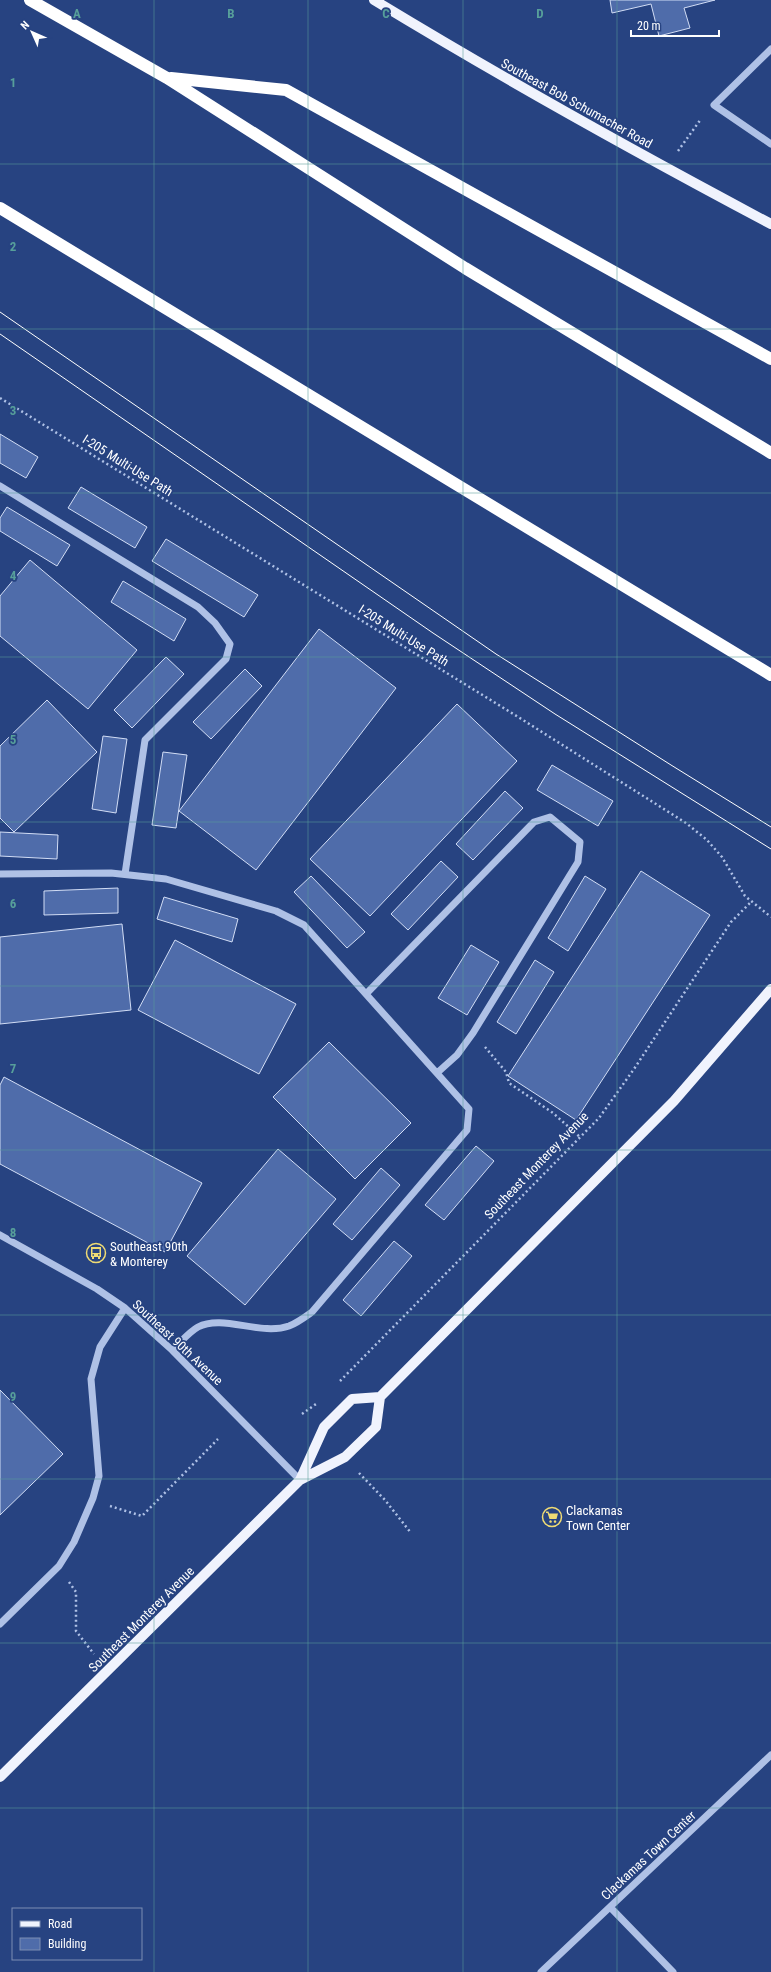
<svg xmlns="http://www.w3.org/2000/svg" width="771" height="1972" font-family="'Roboto Condensed',sans-serif">
  <rect width="100%" height="100%" fill="#274381"/>
  <path fill="#4f6caa" stroke="#d2ddf5" d="M610,0H715L684,8L690,28L659,36L651,4L612,13Z
    M0,434L38,457L26,478L0,463Z
    M81,487L147,527L135,548L68,508Z
    M7,507L70,545L57,566L0,531V518Z
    M166,539L258,595L244,617L152,561Z
    M30,560L137,650L88,709L0,636V596Z
    M123,581L186,619L174,641L111,602Z
    M319,629L396,688L256,870L179,811Z
    M166,657L184,674L132,728L114,710Z
    M245,669L262,686L211,739L193,722Z
    M47,700L97,752L14,832L0,818V746Z
    M457,704L517,761L370,916L310,859Z
    M103,736L127,739L116,813L92,809Z
    M163,752L187,755L176,828L152,825Z
    M552,765L613,801L598,826L537,790Z
    M505,791L523,808L473,860L456,844Z
    M0,832L58,835L57,859L0,856Z
    M441,861L458,877L408,930L391,914Z
    M641,871L710,915L576,1120L508,1076Z
    M311,876L365,932L347,948L294,892Z
    M585,876L606,889L568,951L548,938Z
    M118,888V913L44,915V891Z
    M164,897L238,919L232,942L157,919Z
    M122,924L131,1010L0,1024V937Z
    M175,940L296,1004L259,1074L138,1010Z
    M471,945L499,962L467,1015L438,998Z
    M535,960L554,972L516,1034L497,1022Z
    M329,1042L411,1123L355,1179L273,1097Z
    M4,1077L202,1183L165,1252L0,1164V1085Z
    M476,1146L494,1161L444,1220L425,1205Z
    M278,1149L336,1199L245,1305L187,1256Z
    M381,1168L400,1185L352,1240L333,1224Z
    M394,1241L412,1256L361,1316L343,1300Z
    M0,1390L63,1454L0,1515Z"/>
  <g fill="none" stroke-linecap="round" stroke-linejoin="round">
    <path stroke="#afc1e6" stroke-width="2.5" stroke-dasharray="2 3" stroke-linecap="butt" d="M678,151L701,119
      M0,398L515,715L686,823L707,840L722,857L745,896L771,917
      M485,1047L506,1072L509,1083L553,1113L581,1138
      M340,1381L599,1118L634,1069L731,922L751,902
      M302,1414L316,1404
      M359,1473L385,1500L411,1533
      M110,1506L142,1516L218,1439
      M69,1582L76,1592V1631L94,1654"/>
    <path stroke="#afc1e6" stroke-width="7" d="M771,49L714,105L771,144
      M0,486L198,607L215,623L230,644L226,659L145,740L125,874
      M0,874L111,873L166,879L276,911L304,925L469,1109L467,1130L312,1312C305,1317 297,1323 289,1326C260,1336 223,1314 198,1327C189,1332 180,1343 172,1350
      M366,994L534,822L550,817L580,842L578,862L473,1033L457,1055L437,1073
      M0,1235L97,1289L125,1308L172,1350L300,1480
      M0,1624L59,1566L74,1542L93,1498L99,1476L91,1379L100,1347L125,1308
      M610,1907L673,1972
      M541,1972L771,1755"/>
    <path stroke="#f0f3fd" stroke-width="10" d="M374,0C504,79 637,153 771,224
      M300,1480L324,1427L352,1399L380,1397
      M0,1777L300,1480L345,1457L376,1427L380,1397L674,1101L771,989"/>
    <path stroke="#fff" stroke-width="12" d="M30,0L167,78L465,268L771,453
      M171,78L286,90L771,359
      M0,208L771,675"/>
    <path stroke="#fff" stroke-width="1" d="M0,312L496,654L671,765L771,827
      M0,334L433,633L555,714L771,849"/>
  </g>
  <path fill="none" stroke="#579f9a" stroke-width="1" stroke-opacity="0.55" d="M154,0V1972M308,0V1972M463,0V1972M617,0V1972M0,164H771M0,329H771M0,493H771M0,657H771M0,822H771M0,986H771M0,1150H771M0,1315H771M0,1479H771M0,1643H771M0,1808H771"/>
  <defs>
    <g id="bus-ring" transform="scale(1)"><circle r="9.5" fill="#274381" stroke="#efdb74" stroke-width="1.5"/><path d="M-5-6H5V4H4V6H2V4H-2V6H-4V4H-5ZM-3.5-4V0h7V-4ZM-3.5 1.2v1.5H-2V1.2ZM2 1.2v1.5H3.5V1.2Z" fill="#efdb74"/></g>
    <g id="supermarket-ring" transform="scale(1)"><circle r="9.5" fill="#274381" stroke="#efdb74" stroke-width="1.5"/><path d="M-6-5.5h2.5l.6 2H6L4.5 2H-2.5L-4.4-4H-6ZM-1.5 3.2a1.3 1.3 0 1 0 .1 0ZM3 3.2a1.3 1.3 0 1 0 .1 0Z" fill="#efdb74"/></g>
  </defs>
  <g fill-rule="evenodd">
    <use href="#bus-ring" x="96" y="1253"/>
    <use href="#supermarket-ring" x="552" y="1517"/>
  </g>
  <g text-anchor="middle" stroke-width="3.5" stroke-linejoin="round" paint-order="stroke">
    <g font-size="13" fill="#fff" stroke="#274381">
      <text transform="translate(577 103) rotate(29)" y="5">Southeast Bob Schumacher Road</text>
      <text transform="translate(128 465) rotate(32)" y="5">I-205 Multi-Use Path</text>
      <text transform="translate(404 635) rotate(32)" y="5">I-205 Multi-Use Path</text>
      <text transform="translate(536 1165) rotate(-46)" y="5">Southeast Monterey Avenue</text>
      <text transform="translate(178 1342) rotate(43)" y="5">Southeast 90th Avenue</text>
      <text transform="translate(141 1619) rotate(-45)" y="5">Southeast Monterey Avenue</text>
      <text transform="translate(648 1855) rotate(-43)" y="5">Clackamas Town Center</text>
    </g>
    <g font-size="13" fill="#fff" stroke="#274381" text-anchor="start">
      <text x="110" y="1251">Southeast 90th<tspan x="110" dy="15">&amp; Monterey</tspan></text>
      <text x="566" y="1515">Clackamas<tspan x="566" dy="15">Town Center</tspan></text>
    </g>
  </g>
  <g font-size="13" text-anchor="middle" font-weight="bold" fill="#579f9a" stroke="#274381" stroke-width="3.5" stroke-linejoin="round" paint-order="stroke">
    <text x="77" y="18">A</text>
    <text x="231" y="18">B</text>
    <text x="386" y="18">C</text>
    <text x="540" y="18">D</text>
    <text x="13" y="87">1</text>
    <text x="13" y="251">2</text>
    <text x="13" y="415">3</text>
    <text x="13" y="580">4</text>
    <text x="13" y="744">5</text>
    <text x="13" y="908">6</text>
    <text x="13" y="1073">7</text>
    <text x="13" y="1237">8</text>
    <text x="13" y="1401">9</text>
  </g>
  <rect x="12" y="1908" width="130" height="52" fill="#274381" stroke="#7d8eb3"/>
  <rect x="20" y="1921" width="20" height="6" fill="#f0f3fd" stroke="#7d8eb3"/>
  <text x="48" y="1928" font-size="12" fill="#ffffff">Road</text>
  <rect x="20" y="1938" width="20" height="12" fill="#4f6caa" stroke="#7d8eb3"/>
  <text x="48" y="1948" font-size="12" fill="#ffffff">Building</text>
  <g transform="translate(32 32) rotate(315)" stroke="#274381" stroke-width="3" paint-order="stroke">
  <path d="M0-3L7 15L0 10L-7 15Z" fill="#ffffff"/>
  <text y="-6" font-size="11" font-weight="bold" text-anchor="middle" fill="#ffffff">N</text>
  </g>
  <path d="M631 30v6h88v-6" fill="none" stroke="#ffffff" stroke-width="2"/>
  <text x="637" y="30" font-size="12" fill="#ffffff" stroke="#274381" stroke-width="3" paint-order="stroke">20 m</text>
</svg>
